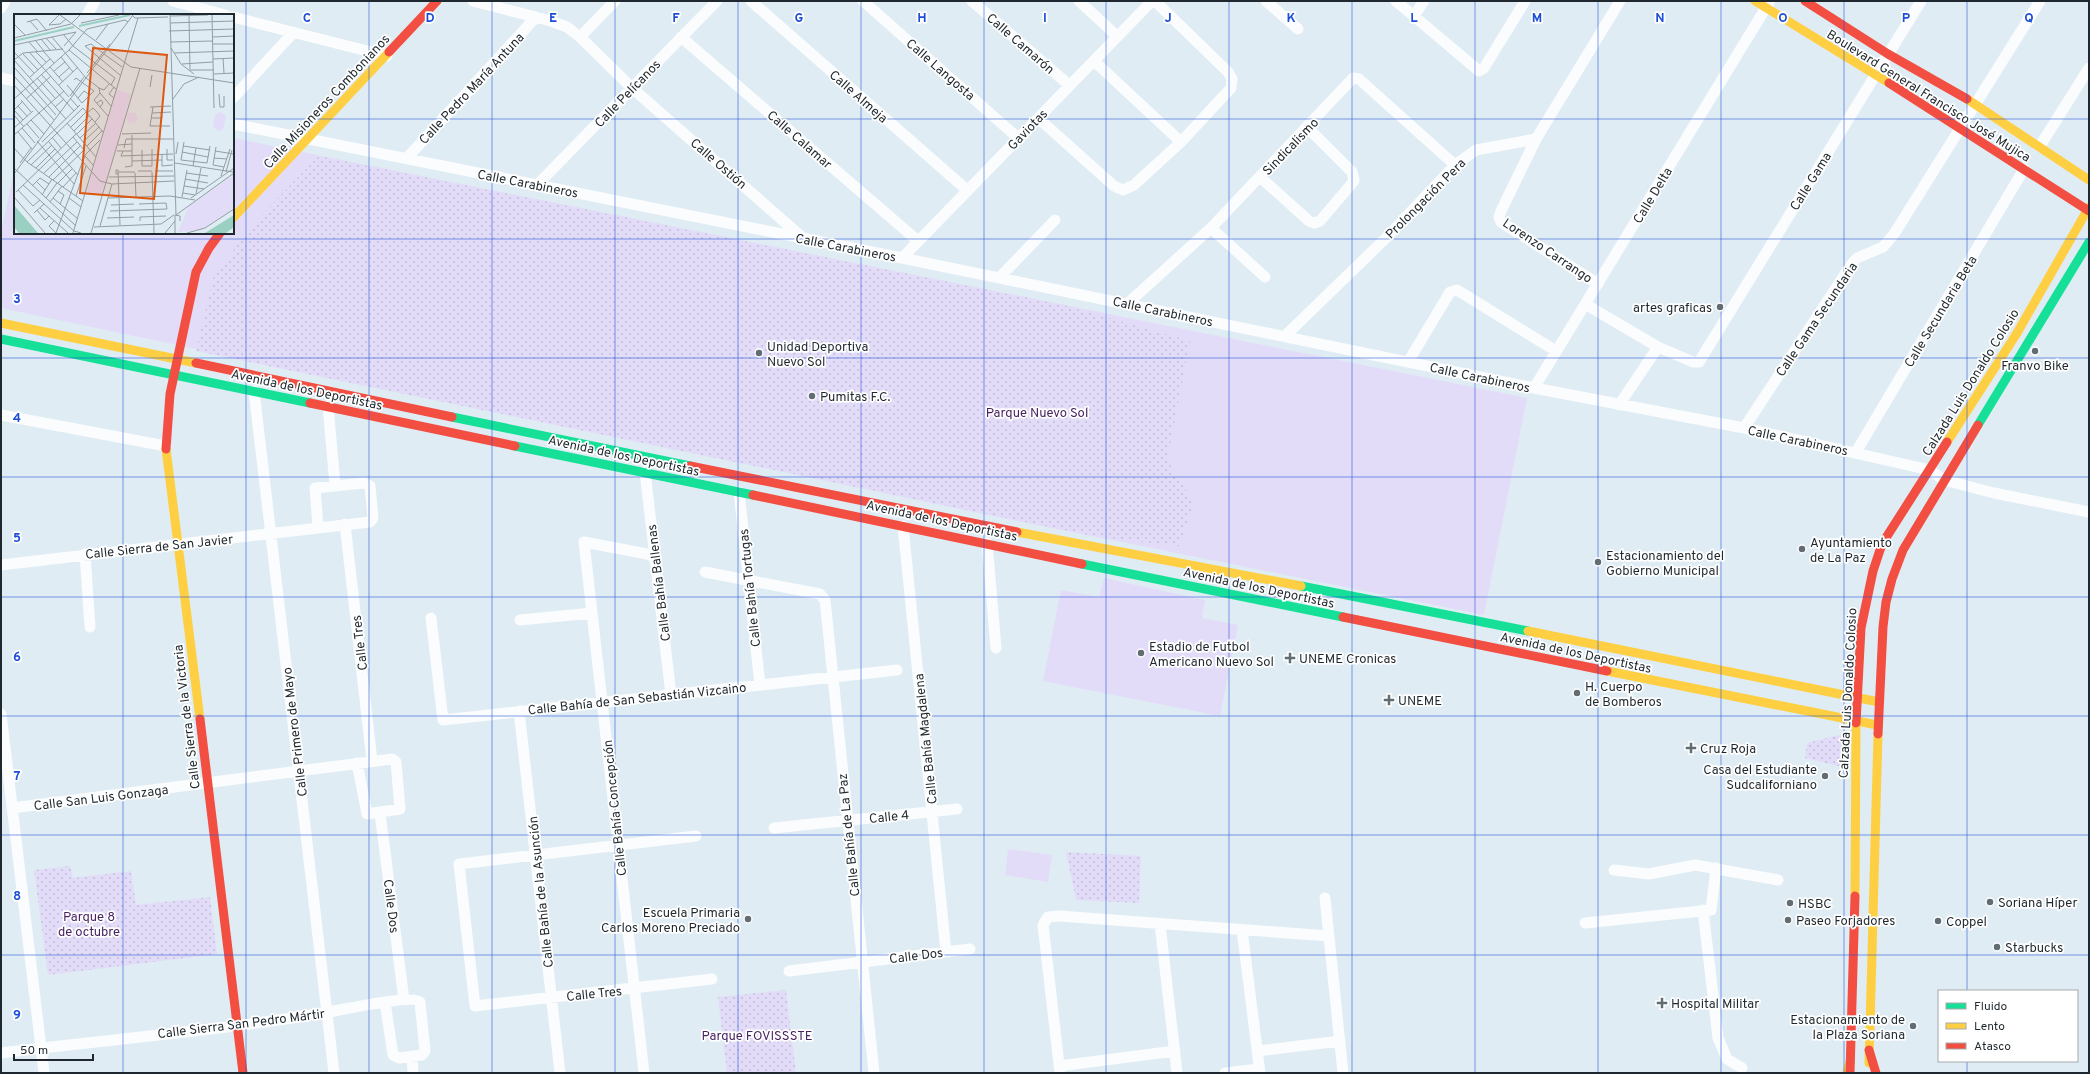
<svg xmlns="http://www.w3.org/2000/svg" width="2090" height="1074" font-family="Overpass,sans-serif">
  <defs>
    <pattern id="park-dots" width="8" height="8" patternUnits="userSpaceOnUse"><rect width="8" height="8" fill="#e3dcf8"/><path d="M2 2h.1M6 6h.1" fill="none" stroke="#c2bdd5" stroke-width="1.8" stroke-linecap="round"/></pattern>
  </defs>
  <rect width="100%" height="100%" fill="#dfecf4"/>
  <path fill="#e3dcf8" d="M233,138L1527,398L1484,615L998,517L1,308V232L15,167V233H233Z
    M1104,578L1205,600L1202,618L1238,625L1220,716L1043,681L1061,590L1099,597Z
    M1008,849L1052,855L1048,882L1005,875Z"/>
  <path fill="url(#park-dots)" d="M319,156L1063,305L1190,341L1167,460L1194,503L1179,546L1099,537L196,351L213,279L252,225Z
    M1843,734L1842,767L1805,758L1807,743Z
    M1066,852L1141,856L1139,903L1076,900Z
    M70,866L73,878L131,871L136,905L210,897L217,954L48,975L34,870Z
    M786,990L796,1073H727L718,997Z"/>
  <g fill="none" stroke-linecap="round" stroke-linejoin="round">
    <path stroke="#fafcfd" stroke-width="11" d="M173,1L225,15
      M473,1L551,21L567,27L580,37L632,88L804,239
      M751,1L967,190
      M863,1L1018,138
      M972,1L1069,85
      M1079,1L1117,36
      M1266,1L1298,29
      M1396,1L1479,71L1484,68L1525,1
      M1,8L5,1
      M87,15L95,1
      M1414,16L1424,1
      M233,17L387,56
      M580,37L615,1
      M681,37L918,241
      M1094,61L1181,142
      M1,78L15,81
      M233,98L293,33
      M1038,118L1114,186L1123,190L1134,185L1181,142L1231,88L1232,79L1228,72L1155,1
      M233,124L902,258L1534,388L1744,428L1930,470L1944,480L1994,493L2089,512
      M1536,139L1501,211L1499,217L1501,222L1598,284
      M2040,146L2089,68
      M407,158L536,17
      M1260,177L1309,221L1314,223L1320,221L1354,181L1352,172L1308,128
      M537,185L717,1
      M1211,228L1265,277
      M902,258L1152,1
      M999,278L1055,220
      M1127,304L1211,228L1353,78L1359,79L1455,165
      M1585,304L1658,347L1693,362H1699L1921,1
      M1285,336L1388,236L1455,165L1476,150L1536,139L1620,1
      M1408,362L1450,292L1457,290L1556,351
      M1534,388L1770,1
      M254,391L334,1073
      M1619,405L1658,347
      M328,406L335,485
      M1,415L166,446
      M1744,428L1851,265L1857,258L1883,247L1894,234L2040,1
      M1856,452L2024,169
      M645,472L671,695
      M739,492L760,685
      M345,524L372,761
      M903,526L946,952
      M987,543L996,648
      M85,554L90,627
      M1,565L370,522L373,518L370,486L364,483L315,488L318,527
      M705,572L820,594L825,600L874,1073
      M431,618L443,720L897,670
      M520,620L592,613
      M519,711L560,1073
      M1,714L44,1073
      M12,808C139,792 265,775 392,759L396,762L400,809L367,814L357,763
      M380,813L404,1000
      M774,828L957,809
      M696,836L459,864L475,1006L712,979
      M1614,870L1649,874L1695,865L1778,880
      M1325,898L1343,1073
      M1703,910L1718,1038L1727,1059L1742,1068
      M1585,923L1711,910L1716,868
      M1160,924L1177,1073
      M1242,930L1260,1073
      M789,971L970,949
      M1257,1051L1340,1041
      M1,1053C110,1039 220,1031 328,1012C342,1010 413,994 420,1002L425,1051L422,1055L399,1058L393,1055L385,1002
      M412,1056L413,1073
      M1059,1066L1175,1051
      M644,1073L584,542L647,554L652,556L655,561
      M1060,1073L1043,925L1048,917L1059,916L1329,936
      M1225,1073L1259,1069"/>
    <path stroke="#16e098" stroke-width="9" d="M1,339L310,403
      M452,417L690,466
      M1978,425L2089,242
      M515,446L753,495
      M1082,564L1343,617
      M1301,586L1528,631"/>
    <path stroke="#ffcf43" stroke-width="9" d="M1755,1L1889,83
      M1967,99L2089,180
      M233,218L389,52
      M1,323L196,363
      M1947,442L2017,333L2089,207
      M166,449L200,719
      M1017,532L1301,586
      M1528,631L1879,702
      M1607,671L1877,725
      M1855,896L1856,723
      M1869,1063L1878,734
      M1847,1073L1850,1062"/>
    <path stroke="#f24e42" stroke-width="9" d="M1805,1L1888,54L1967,99
      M389,52L437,1
      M1889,83L2089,211
      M196,363L452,417
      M310,403L515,446
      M166,449L170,394L196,272L209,248L220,233
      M690,466L1017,532
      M753,495L1082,564
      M1343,617L1607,671
      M200,719L243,1073
      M1856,723L1861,628L1873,571L1882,544L1947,442
      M1878,734L1883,627L1886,602L1892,579L1903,550L1978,425
      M1869,1050L1876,1073
      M1850,1073L1855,896"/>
  </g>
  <path fill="none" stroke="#1d4ed8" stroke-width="1" stroke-opacity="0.55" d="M123,1V15M246,1V1073M369,1V1073M492,1V1073M615,1V1073M738,1V1073M861,1V1073M984,1V1073M1106,1V1073M1229,1V1073M1352,1V1073M1475,1V1073M1598,1V1073M1721,1V1073M1844,1V1073M1967,1V991M1,119H15M233,119H2089M123,233V1073M1,239H2089M1,358H2089M1,477H2089M1,597H2089M1,716H2089M1,835H2089M1,955H2089M1967,1061V1073"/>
  <g fill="#626d73" stroke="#fff" stroke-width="1.5">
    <circle cx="1720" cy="307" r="4"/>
    <circle cx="2035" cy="351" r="4"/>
    <circle cx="759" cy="353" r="4"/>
    <circle cx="812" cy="396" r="4"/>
    <circle cx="1802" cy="549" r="4"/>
    <circle cx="1598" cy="562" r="4"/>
    <circle cx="1141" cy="653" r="4"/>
    <path d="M1288 652h4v4h4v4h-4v4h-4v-4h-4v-4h4z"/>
    <circle cx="1577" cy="693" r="4"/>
    <path d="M1387 694h4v4h4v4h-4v4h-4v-4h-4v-4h4z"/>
    <path d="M1689 742h4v4h4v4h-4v4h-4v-4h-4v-4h4z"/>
    <circle cx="1825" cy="776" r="4"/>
    <circle cx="1990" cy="902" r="4"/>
    <circle cx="1790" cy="903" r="4"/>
    <circle cx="748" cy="919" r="4"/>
    <circle cx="1788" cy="920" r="4"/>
    <circle cx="1938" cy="921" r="4"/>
    <circle cx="1997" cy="947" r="4"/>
    <path d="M1660 997h4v4h4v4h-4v4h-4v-4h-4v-4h4z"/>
    <circle cx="1913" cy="1026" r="4"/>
  </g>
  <g text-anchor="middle" stroke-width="3.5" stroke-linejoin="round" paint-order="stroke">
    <g font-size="13" fill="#1f282e" stroke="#fff">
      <text transform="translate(1021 43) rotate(41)" y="5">Calle Camarón</text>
      <text transform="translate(941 69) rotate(41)" y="5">Calle Langosta</text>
      <text transform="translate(471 88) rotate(-47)" y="5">Calle Pedro María Antuna</text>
      <text transform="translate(627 93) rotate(-46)" y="5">Calle Pelícanos</text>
      <text transform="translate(1929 95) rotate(32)" y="5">Boulevard General Francisco José Mujica</text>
      <text transform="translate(859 96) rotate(41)" y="5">Calle Almeja</text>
      <text transform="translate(326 101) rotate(-47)" y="5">Calle Misioneros Combonianos</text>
      <text transform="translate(1027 129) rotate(-46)" y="5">Gaviotas</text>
      <text transform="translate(800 139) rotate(41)" y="5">Calle Calamar</text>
      <text transform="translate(1290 146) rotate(-46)" y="5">Sindicalismo</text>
      <text transform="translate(719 163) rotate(41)" y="5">Calle Ostión</text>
      <text transform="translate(1810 181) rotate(-58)" y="5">Calle Gama</text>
      <text transform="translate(528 183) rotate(11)" y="5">Calle Carabineros</text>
      <text transform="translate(1652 195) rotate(-59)" y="5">Calle Delta</text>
      <text transform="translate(1425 198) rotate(-45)" y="5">Prolongación Pera</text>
      <text transform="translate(846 247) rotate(11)" y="5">Calle Carabineros</text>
      <text transform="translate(1548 250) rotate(34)" y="5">Lorenzo Carrango</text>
      <text transform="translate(1163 311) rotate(12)" y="5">Calle Carabineros</text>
      <text transform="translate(1940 311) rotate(-59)" y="5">Calle Secundaria Beta</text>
      <text transform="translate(1816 319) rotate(-56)" y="5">Calle Gama Secundaria</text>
      <text transform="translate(1480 377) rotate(12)" y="5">Calle Carabineros</text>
      <text transform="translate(1970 382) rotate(-58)" y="5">Calzada Luis Donaldo Colosio</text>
      <text transform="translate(307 389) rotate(12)" y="5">Avenida de los Deportistas</text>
      <text transform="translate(1798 440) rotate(12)" y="5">Calle Carabineros</text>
      <text transform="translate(624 455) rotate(12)" y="5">Avenida de los Deportistas</text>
      <text transform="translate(942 520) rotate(12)" y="5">Avenida de los Deportistas</text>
      <text transform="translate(159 546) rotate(-6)" y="5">Calle Sierra de San Javier</text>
      <text transform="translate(658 583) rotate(-97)" y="5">Calle Bahía Ballenas</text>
      <text transform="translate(1259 587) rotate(12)" y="5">Avenida de los Deportistas</text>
      <text transform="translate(749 588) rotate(-96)" y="5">Calle Bahía Tortugas</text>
      <text transform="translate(359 643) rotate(-97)" y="5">Calle Tres</text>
      <text transform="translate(1576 652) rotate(12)" y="5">Avenida de los Deportistas</text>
      <text transform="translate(1847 693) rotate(-87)" y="5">Calzada Luis Donaldo Colosio</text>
      <text transform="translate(637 698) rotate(-6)" y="5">Calle Bahía de San Sebastián Vizcaino</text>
      <text transform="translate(186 717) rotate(-97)" y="5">Calle Sierra de la Victoria</text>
      <text transform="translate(294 732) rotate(-97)" y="5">Calle Primero de Mayo</text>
      <text transform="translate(925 739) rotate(-96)" y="5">Calle Bahía Magdalena</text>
      <text transform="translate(101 797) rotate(-7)" y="5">Calle San Luis Gonzaga</text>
      <text transform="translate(614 808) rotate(-96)" y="5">Calle Bahía Concepción</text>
      <text transform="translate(889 816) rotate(-6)" y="5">Calle 4</text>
      <text transform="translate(848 835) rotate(-96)" y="5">Calle Bahía de La Paz</text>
      <text transform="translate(540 892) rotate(-96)" y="5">Calle Bahía de la Asunción</text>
      <text transform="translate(392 906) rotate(83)" y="5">Calle Dos</text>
      <text transform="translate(916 955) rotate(-7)" y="5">Calle Dos</text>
      <text transform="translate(594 993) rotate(-6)" y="5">Calle Tres</text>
      <text transform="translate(241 1023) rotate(-7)" y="5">Calle Sierra San Pedro Mártir</text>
    </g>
    <g font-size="13" fill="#1f282e" stroke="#fff" text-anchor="start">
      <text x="1712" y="312" text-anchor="end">artes graficas</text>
      <text x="767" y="351">Unidad Deportiva<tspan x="767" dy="15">Nuevo Sol</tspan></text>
      <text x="2035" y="370" text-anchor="middle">Franvo Bike</text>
      <text x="820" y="401">Pumitas F.C.</text>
      <text x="1810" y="547">Ayuntamiento<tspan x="1810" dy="15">de La Paz</tspan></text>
      <text x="1606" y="560">Estacionamiento del<tspan x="1606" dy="15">Gobierno Municipal</tspan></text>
      <text x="1149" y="651">Estadio de Futbol<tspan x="1149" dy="15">Americano Nuevo Sol</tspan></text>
      <text x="1299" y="663">UNEME Cronicas</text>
      <text x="1585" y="691">H. Cuerpo<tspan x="1585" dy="15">de Bomberos</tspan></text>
      <text x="1398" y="705">UNEME</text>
      <text x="1700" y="753">Cruz Roja</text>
      <text x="1817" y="774" text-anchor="end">Casa del Estudiante<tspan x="1817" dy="15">Sudcaliforniano</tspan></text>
      <text x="1998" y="907">Soriana Híper</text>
      <text x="1798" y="908">HSBC</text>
      <text x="740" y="917" text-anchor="end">Escuela Primaria<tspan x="740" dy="15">Carlos Moreno Preciado</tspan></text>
      <text x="1796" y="925">Paseo Forjadores</text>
      <text x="1946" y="926">Coppel</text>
      <text x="2005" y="952">Starbucks</text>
      <text x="1671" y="1008">Hospital Militar</text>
      <text x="1905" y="1024" text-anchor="end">Estacionamiento de<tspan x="1905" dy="15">la Plaza Soriana</tspan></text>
    </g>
    <g font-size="13" fill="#482362" stroke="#fff">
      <text x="1037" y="417">Parque Nuevo Sol</text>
      <text x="89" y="921">Parque 8<tspan x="89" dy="15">de octubre</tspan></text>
      <text x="757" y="1040">Parque FOVISSSTE</text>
    </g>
  </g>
  <g transform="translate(14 14)">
    <rect width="220" height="220" fill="#dfecf4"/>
    <path d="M103,76L117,80L87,182L73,177ZM206,98L212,102L209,116L204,117L199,112L201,101ZM112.5 104a5.5 5.5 0 1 1 11 0a5.5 5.5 0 1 1-11 0ZM220,160V194L187,216L164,218L175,192Z" fill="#e3dcf8"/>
    <path d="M97,99L111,101L92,167L79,158Z" fill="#e3dcf8"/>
    <path d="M0,191L24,219H5L0,213ZM220,201V213L212,219H191Z" fill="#9ad0c1"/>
    <path fill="none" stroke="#9ad0c1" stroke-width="2" d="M65,12L116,1M0,27L60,13"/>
    <path fill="none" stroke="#929ea5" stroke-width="1" d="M45,1L35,11L46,10L52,5M46,1L117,53L220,69M118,1L121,4L154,3M156,1L162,201L220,159M175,1L176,57M198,1L200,94M156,2L194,1M16,7L24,16M13,8L23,5L33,17M67,9L105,1M156,9L220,7M0,10L11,21M155,17L220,15M49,20L59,32L101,64L97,71M38,23L72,64L85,74L86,79L97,92M199,23L220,22M0,24L57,10L66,1M32,24L42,35M27,25L36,36M21,26L30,37M82,26L94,10M15,28L23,37M157,28L199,27M199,30H220M0,31L62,18M50,32L62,18M71,32L106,61M71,32L77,30L89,39M157,34L167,50L180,60M55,36L102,75M29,37L40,49M0,38L20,59M22,38L32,48M16,39L55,83M160,39L220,37M9,40L24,56M90,40L108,53M47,43L59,58M209,44L210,59M199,45L220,44M0,46L52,105M0,46L9,39L49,35M168,50L199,48M0,53L42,101M36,53L49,68M177,56H200M40,57L51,48M73,59L96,30M27,60L60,97M200,60L220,59M0,62L40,106M16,63L36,45M45,63L56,53M23,64L42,85M0,71L86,167L98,170L160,167M45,71L64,53M53,71L68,89L80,77L62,64L60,66M136,73L138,61M85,74L90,76L95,70M86,79L80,86L94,102M205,80L206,93H210V82M56,82L70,63M56,84L64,93M64,84L70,77L76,81M100,84L95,80L100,73M0,85L55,36L73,15L111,6L114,8M12,85L37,62M159,85L170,70L185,63M7,86L17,98M8,88L0,96L9,106M83,89L87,86L89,89L86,93M4,92L13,102M41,93L50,85M136,93L157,92M139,93L136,112H156M73,99L79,94L83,98L86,102L81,108M138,99L157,98M0,101L10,113M137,104H148L147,98M17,106L30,120M53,109L82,143M13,110L25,124M57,113L72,98M0,114L19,97M8,114L21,129M60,117L75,102M4,118L18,135M63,120L78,105M108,120L137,119M0,121L50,77M38,123L47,134M59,123L71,137M66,124L82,109M23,127L60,170M34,127L64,161M28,128L66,91M69,128L85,113M170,128L167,146L193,149L196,132M104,131L118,130M73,132L88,117M169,132L196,136M202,133L199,151L210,153M0,134L13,148L69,187M110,134L112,125H159M153,135V146H159M128,136V152H138V135M103,137H118M109,137L107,142L159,140M201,137L220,140M168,138L194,143M162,140L164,128M148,141V152L159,151M71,142L79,151M200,144L213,145M118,147L148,146M13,148L69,94L89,118M6,149L17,134M161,149L219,158M17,151L38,131M179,152L182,134M111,153L118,152V121M0,154L62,212M22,154L41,135M124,157H138M141,157H159M104,158H121M138,158L140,219M212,158L218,136M30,159L63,128M121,159L122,183M172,159L194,162M0,160L119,1M104,160H102V156H104L106,211M207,162L216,135M35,163L66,132M95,163L160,162M171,165L194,169M39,166L70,136M22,167L31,176M44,169L58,155M9,171L60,217L67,219M18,172L26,164L35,170M170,172L190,175M49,173L62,159M4,176L19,192L26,186M44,177L50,181L46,190M2,178L62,120M169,179L181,181M182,180L187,154M28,181L38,165M62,182L72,152M0,183L31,219M168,183L173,156M32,184L43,169M39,184L64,205M55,184L67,193M94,184L156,182L181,186M177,184L220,154M36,188L48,172M97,191L120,190M26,194L54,219M23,196L31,206L35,202M96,197L153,195L152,189L125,190M20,199L30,190M93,204L120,203M40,207L35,212L42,219M126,207V203L152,202M86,212L98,170M80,213L147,210L160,201M42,219L71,141L86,126M59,219L124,4M77,219L126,54M151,219L161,207M161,219V201L166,202V207M173,219L191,214L220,195"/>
    <path fill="#de570e" fill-opacity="0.15" stroke="#de570e" stroke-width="2" d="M79,34L153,41L140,185L66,179Z"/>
    <rect width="220" height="220" fill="none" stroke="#1f282e" stroke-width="2"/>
  </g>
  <g font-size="13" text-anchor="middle" font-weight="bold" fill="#1d4ed8" stroke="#fff" stroke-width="3.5" stroke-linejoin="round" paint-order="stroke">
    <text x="307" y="22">C</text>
    <text x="430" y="22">D</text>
    <text x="553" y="22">E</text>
    <text x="676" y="22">F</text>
    <text x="799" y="22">G</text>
    <text x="922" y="22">H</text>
    <text x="1045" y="22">I</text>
    <text x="1168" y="22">J</text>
    <text x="1291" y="22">K</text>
    <text x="1414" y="22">L</text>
    <text x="1537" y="22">M</text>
    <text x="1660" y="22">N</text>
    <text x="1783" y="22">O</text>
    <text x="1906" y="22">P</text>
    <text x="2029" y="22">Q</text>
    <text x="17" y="303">3</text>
    <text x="17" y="422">4</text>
    <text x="17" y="542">5</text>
    <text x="17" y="661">6</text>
    <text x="17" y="780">7</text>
    <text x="17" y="900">8</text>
    <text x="17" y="1019">9</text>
  </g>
  <rect width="2090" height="1074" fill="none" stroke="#1f282e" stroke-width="4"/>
  <rect x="1938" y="990" width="140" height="72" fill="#ffffff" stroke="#a5a9ab"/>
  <rect x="1946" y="1003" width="20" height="6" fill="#16e098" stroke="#a5a9ab"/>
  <text x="1974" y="1010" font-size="12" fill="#1f282e">Fluido</text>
  <rect x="1946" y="1023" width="20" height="6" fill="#ffcf43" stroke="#a5a9ab"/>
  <text x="1974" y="1030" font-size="12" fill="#1f282e">Lento</text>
  <rect x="1946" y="1043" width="20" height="6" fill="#f24e42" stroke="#a5a9ab"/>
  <text x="1974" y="1050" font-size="12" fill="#1f282e">Atasco</text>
  <path d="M14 1054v6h79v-6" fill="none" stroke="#1f282e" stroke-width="2"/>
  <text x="20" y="1054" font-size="12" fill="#1f282e" stroke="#ffffff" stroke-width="3" paint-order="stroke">50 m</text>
</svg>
